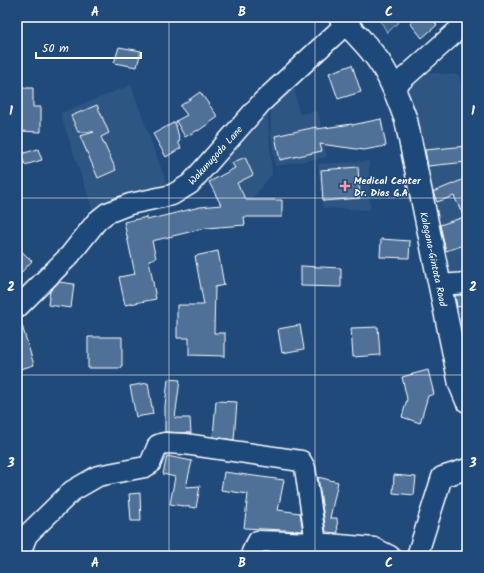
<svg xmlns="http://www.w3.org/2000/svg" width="484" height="573" font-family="Kalam,sans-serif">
  <rect width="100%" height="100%" fill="#1f4a7a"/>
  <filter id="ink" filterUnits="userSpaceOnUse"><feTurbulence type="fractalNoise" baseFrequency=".025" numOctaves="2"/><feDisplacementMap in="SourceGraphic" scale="8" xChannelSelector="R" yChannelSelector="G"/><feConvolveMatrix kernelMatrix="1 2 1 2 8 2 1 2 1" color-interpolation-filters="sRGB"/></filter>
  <g filter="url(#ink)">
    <path fill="#2e5683" d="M411,71L459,75L467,114V381L393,88Z
      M131,85L168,187L94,214L60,113Z
      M294,85L299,114L318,111L327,157L275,166L271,134V101Z
      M267,107L272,174L249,203L223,155Z
      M369,161L370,210L323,208L318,164Z"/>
    <path fill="#3c618b" stroke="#9eb0c5" d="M376,17H404L387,33L383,25Z"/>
    <path fill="#507197" stroke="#fff" d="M418,17H431L437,25L422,38L410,23Z
      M119,47L141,51L137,67L114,63Z
      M352,65L361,92L338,99L329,73Z
      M19,88H33V107H41V132L18,131Z
      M200,92L218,117L198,131V130L185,137L176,121L187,115L180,106Z
      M97,105L109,133L101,137L116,170L98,178L80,136L94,132H78L71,116Z
      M381,119L386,146L364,150L320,144L322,151L280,160L275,136L316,127L317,129L352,124V125Z
      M175,122L180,141L178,142L181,148L166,157L153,134Z
      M467,146V162L428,166L425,150Z
      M38,149L42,160L25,165L21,154Z
      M245,157L253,175L237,183L246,200H282V217H244L245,225L206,228L152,241L156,258L149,260L156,299L125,305L119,277L135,274L124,222L147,217V220L200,207L221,205L209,182L235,168L232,163Z
      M358,167L360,198L323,201L321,170Z
      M467,178V244L446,251L440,225L464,217L454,196L437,202L433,192Z
      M381,239L410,241L409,258L380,257Z
      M17,247L32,261L17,277Z
      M218,251L224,285L215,287L214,333H225V356L189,355V338H177V305H204L195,256Z
      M301,266L341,268V287L301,286Z
      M59,282L74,284L71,308L48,305L50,291Z
      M455,295H467V305L457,307Z
      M17,319H20L34,365L17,370Z
      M300,325L304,349L282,353L278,329Z
      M378,327L380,355L353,357L351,328Z
      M88,337H122V368H88Z
      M428,370L434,394L428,396L420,423L402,417L407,399L402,377Z
      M168,379L180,380L175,418H190L191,433L165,432V406Z
      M148,383L153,414L136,417L130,386Z
      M216,401L237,402L234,440L213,437Z
      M167,456L192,461L186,487L200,486L196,508L170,504L175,477L163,474Z
      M224,472L284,480L278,510L300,513L303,531L244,528L248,494L221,490Z
      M394,475L416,477L414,495L393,493Z
      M318,477L338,482L330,518H337L338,533L326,532Z
      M140,493L141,521H131L129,494Z"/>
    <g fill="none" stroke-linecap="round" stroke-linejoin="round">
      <g stroke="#fff" stroke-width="23">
        <path id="minor" d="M393,88L467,22
          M440,285L467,283
          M17,308L70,255L97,221L107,213L130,204L172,195L190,184L262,102L346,24
          M19,556L27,535L72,491L98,476L145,467L150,464L158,445L164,443L185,444L301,461L305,468L316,543
          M252,556V552L258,541L316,543L374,548L390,556
          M417,556L442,477L467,469"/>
      </g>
      <g stroke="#fff" stroke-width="25">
        <path id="major" d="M340,17C354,33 371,48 382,66C393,83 399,102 406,120L460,384L467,401"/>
      </g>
      <use href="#minor" stroke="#1f4a7a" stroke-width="20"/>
      <use href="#major" stroke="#1f4a7a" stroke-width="22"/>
    </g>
  </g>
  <path fill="none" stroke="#fff" stroke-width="1" stroke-opacity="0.55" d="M169,17V556M315,17V556M17,198H467M17,375H467"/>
  <path fill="#ff9aa2" stroke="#1f4a7a" stroke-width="1.5" d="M343 180h4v4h4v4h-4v4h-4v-4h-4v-4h4z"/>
  <g text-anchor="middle" stroke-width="3" stroke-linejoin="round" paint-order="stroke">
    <g font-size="10" fill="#fff" stroke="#1f4a7a">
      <text transform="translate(215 155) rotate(-48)" y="4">Wakunugoda Lane</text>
      <text transform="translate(434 259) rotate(78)" y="4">Kalegana-Gintota Road</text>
    </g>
    <g font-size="10" font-weight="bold" fill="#fff" stroke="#1f4a7a" text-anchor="start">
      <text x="354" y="184">Medical Center<tspan x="354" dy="12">Dr. Dias G.A</tspan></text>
    </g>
  </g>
  <rect width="484" height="573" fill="none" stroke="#1f4a7a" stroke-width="44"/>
  <path d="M36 52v6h105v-6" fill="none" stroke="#ffffff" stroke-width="2"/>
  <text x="42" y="52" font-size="12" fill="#ffffff" stroke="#1f4a7a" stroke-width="3" paint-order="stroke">50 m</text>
  <rect x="22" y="22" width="440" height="529" fill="none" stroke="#fff" stroke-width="1.5"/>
  <g font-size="13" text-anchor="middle" font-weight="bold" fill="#fff">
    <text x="95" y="16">A</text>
    <text x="242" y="16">B</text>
    <text x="389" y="16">C</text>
    <text x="11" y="115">1</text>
    <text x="473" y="115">1</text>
    <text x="11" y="291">2</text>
    <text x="473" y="291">2</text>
    <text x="11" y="467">3</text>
    <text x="473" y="467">3</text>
    <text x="95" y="567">A</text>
    <text x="242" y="567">B</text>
    <text x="389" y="567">C</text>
  </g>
</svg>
